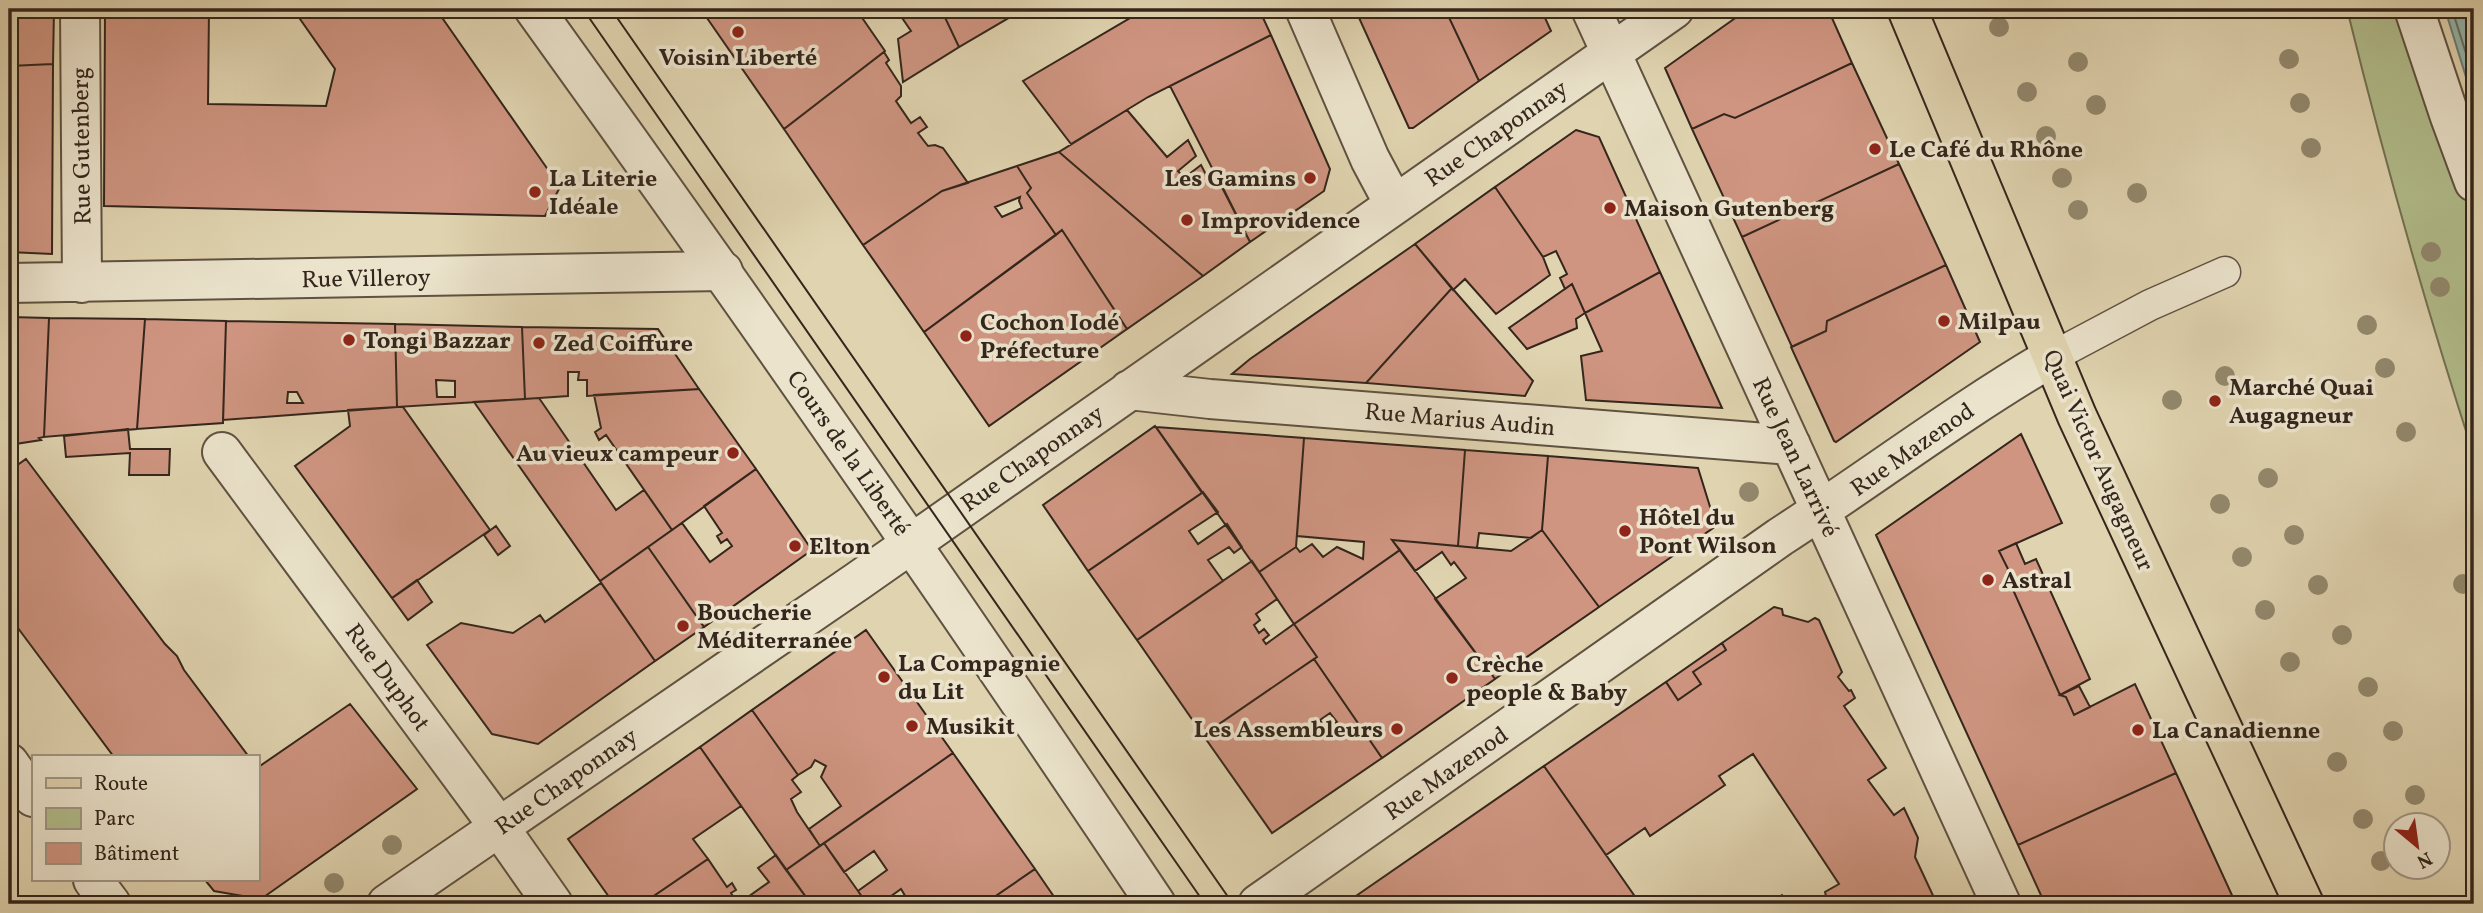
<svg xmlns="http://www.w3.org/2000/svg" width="2483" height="913" font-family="Vollkorn,serif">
  <rect width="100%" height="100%" fill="#e0d4b0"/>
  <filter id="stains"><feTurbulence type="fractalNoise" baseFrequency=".00286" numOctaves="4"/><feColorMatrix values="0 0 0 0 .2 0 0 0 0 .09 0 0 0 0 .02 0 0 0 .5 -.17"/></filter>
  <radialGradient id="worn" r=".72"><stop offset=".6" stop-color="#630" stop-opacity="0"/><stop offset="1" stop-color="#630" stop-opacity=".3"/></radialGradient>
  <path fill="#b2bd8c" stroke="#737254" stroke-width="2" d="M2347,9H2396L2449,154L2474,215V456C2426,308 2384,159 2347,9Z"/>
  <path fill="#94b8ae" stroke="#6e7e74" stroke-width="2" d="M2445,9H2474V103Z"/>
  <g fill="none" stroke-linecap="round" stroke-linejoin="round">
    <path stroke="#646f65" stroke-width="2" d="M2452,9L2474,79"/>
  </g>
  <path fill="#cf9581" stroke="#34261c" stroke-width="2" fill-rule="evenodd" d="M9,9H54L53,64L9,66Z
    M105,9H209L208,104L326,106L335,69L293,9H436L560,187L545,216L104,206Z
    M701,9H719L707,18Z
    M719,9H856L885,51L784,129L707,18Z
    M896,9H941L959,47L903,82L898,39L911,31Z
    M941,9H1024L959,47Z
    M1150,9H1259L1271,35L1148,97L1071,144L1023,81L1132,17Z
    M1355,9H1445L1479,81L1413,128H1409Z
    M1445,9H1541L1551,31L1479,81Z
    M1748,9H1828L1852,63L1735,118L1724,114L1692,129L1665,68Z
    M1271,35L1330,169L1324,191L1250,242L1170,86Z
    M884,52L889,60L886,63L901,86V96L896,101L911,123L920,117L927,127L918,133L928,146L935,145L943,148L968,183L942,191L863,245L784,129Z
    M1852,63L1899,164L1742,237L1692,129L1724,114L1735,118Z
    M53,64L52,254L9,252V66Z
    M1127,110L1167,157L1188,140L1196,156L1178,171L1184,178L1201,165L1213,188L1221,184L1250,242L1203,276L1059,152Z
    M1576,130L1599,137L1660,272L1585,313L1572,284L1565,289L1560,278L1567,274L1556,251L1543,257L1495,187Z
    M1059,152L1203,276L1127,329L1062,230L1056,235L1027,193L1031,188L1017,166Z
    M1899,164L1946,265L1827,321L1826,331L1792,347L1742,237Z
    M1017,166L1031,188L1027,193L1056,235L924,332L863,245L942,191ZM1020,197L1019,201L1022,208L1002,217L995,207Z
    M1495,187L1543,257L1550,275L1496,314L1465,279L1453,290L1415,244Z
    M1062,230L1127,329L989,426L924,332Z
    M1415,244L1452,288L1366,383L1232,374L1250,359Z
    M1946,265L1980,342L1836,442L1834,441L1791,347L1826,331L1827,321Z
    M1660,272L1722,408L1586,400L1581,356L1602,351L1585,313Z
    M1572,284L1585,313L1576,319L1577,328L1527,349L1509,328Z
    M1452,288L1533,381L1525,396L1366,383Z
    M9,317L49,318L44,437L39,438L41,440L9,445Z
    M49,318L145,319L137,429L44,437Z
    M145,319L226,321L223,423L137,429Z
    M226,321L395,324L397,407L223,420ZM288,392H297L303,403H287Z
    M395,324L522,327L525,399L397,407ZM436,380L455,381V397H437Z
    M522,327L658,329L699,389L587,396V380H578L579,372H568V396L525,399Z
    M699,389L756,469L672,530L606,435L599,440L595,432L601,428L594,395Z
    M539,398L616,510L644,490L672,530L600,581L474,402Z
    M397,407H403L490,530L392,598L295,466L350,426L348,410Z
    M1155,426L1202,493L1088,571L1043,505Z
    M1156,427L1304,438L1296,547L1259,572Z
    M128,429L130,449H170L169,475H129L130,453L66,457L64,436Z
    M2021,434L2062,523L1999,551L2008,569L2006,574L2060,695L2066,697L2074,715L2135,684L2176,773L2018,845L1876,535Z
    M1304,438L1465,450L1458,546L1392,540L1400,550L1294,624L1259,572L1296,547L1300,552L1312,544L1323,557L1337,547L1363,559L1364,542L1297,536Z
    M1465,450L1548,456L1542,530L1531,538L1479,533L1477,548L1458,546Z
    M1548,456L1698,468L1716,526L1599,607L1542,530Z
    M26,459L165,644L177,656L184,670L249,757H114L9,616V471Z
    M756,469L812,550L704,627L648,547L682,523L710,562L732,546L727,539L721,543L717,536L722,533L704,506Z
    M1203,492L1218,512L1189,531L1198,544L1227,524L1242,547L1234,553L1229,547L1208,560L1223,581L1137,640L1088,571Z
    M496,526L510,546L498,555L484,535Z
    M1542,530L1599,607L1495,679L1435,599L1466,578L1454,562L1451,565L1442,552L1415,571L1392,540L1511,551Z
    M2016,543L2025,564L2036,559L2090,679L2060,695L2006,574L2008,569L1999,551Z
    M648,547L704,627L655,661L600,581Z
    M1400,550L1495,679L1382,758L1314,659L1317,657L1294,624Z
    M1252,561L1277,599L1256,614L1260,620L1254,625L1259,633L1264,629L1269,635L1263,640L1266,644L1294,624L1317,657L1203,735L1137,640Z
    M417,580L432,602L408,620L392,598Z
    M601,583L655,661L538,744L492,734L427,645L461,623L513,633L540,615L545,622Z
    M1774,607L1782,609L1783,615L1808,622L1815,618L1819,620L1842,672L1838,677L1849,691L1851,690L1855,698L1844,706L1886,768L1868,780L1894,815L1904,808L1918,838L1915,857L1937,904H1828L1825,892L1839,884L1753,754L1719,776L1725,785L1650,836L1645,828L1606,855L1544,766L1666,682L1678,700L1701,684L1693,672L1726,650L1722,643Z
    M866,630L953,753L820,846L809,829L841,806L821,777L826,766L815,760L811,767L798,775L752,710Z
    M1722,643L1726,650L1693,672L1701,684L1678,700L1666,682Z
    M1314,659L1382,758L1272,833L1203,735ZM1330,713L1337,722L1326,729L1320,720Z
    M2079,686L2090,707L2074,715L2066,697L2060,695Z
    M350,704L417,789L261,899L214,891L205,880H257V768Z
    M752,710L798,775L792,780L801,792L791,799L797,812L820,846L786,870L700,747Z
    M700,747L741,806L693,839L708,859L642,904H614L568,839Z
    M953,753L1035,869L984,904H910L901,889L880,904H867L858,891L887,870L874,851L844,872L824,843Z
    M1544,766L1636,898L1627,904H1362L1356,896Z
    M2176,773L2236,904H2045L2018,845Z
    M824,843L858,891L867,904H811L786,870Z
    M776,855L811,904H642L708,859L727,887L732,883L736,890L731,893L738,904L769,882L758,868Z
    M1035,869L1059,904H984Z
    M1782,895L1789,904H1768Z"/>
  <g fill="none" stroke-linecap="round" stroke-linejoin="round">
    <g stroke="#5f5241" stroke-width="33">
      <path id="service" d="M2052,357L2150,305L2225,272"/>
    </g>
    <g stroke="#5f5241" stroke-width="42">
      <path id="pedestrian" d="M2414,9L2450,117L2474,182"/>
    </g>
    <g stroke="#5f5241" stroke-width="42">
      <path id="minor" d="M80,9L82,283
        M1305,9L1370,159L1394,204
        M1591,9L2001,904
        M9,283L723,271
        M1129,390L1210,399L1791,445
        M222,452L499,827L553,904
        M9,763L33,797
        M93,880L111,904
        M387,904L858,581L1674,9
        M1258,904L1780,537C1871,478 1958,412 2052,357"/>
    </g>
    <g stroke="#5f5241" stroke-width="42">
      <path id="tertiary" d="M534,9C747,304 954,602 1156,904"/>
    </g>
    <g stroke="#34261c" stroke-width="42">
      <path id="primary" d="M1907,9L2077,416L2304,904"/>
    </g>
    <use href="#service" stroke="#ebe3cc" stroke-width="30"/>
    <use href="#pedestrian" stroke="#ebe3cc" stroke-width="38"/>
    <use href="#minor" stroke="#ebe3cc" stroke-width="38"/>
    <use href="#tertiary" stroke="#ebe3cc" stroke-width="38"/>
    <use href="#primary" stroke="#e0d4b0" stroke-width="38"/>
    <path stroke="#34261c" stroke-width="2" d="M583,9L1205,904
      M611,9L1233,904"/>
  </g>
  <g fill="#93896e">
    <circle cx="1999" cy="27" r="10"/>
    <circle cx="2289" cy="59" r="10"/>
    <circle cx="2078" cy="62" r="10"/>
    <circle cx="2027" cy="92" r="10"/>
    <circle cx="2300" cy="103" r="10"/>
    <circle cx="2096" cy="105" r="10"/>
    <circle cx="2046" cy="136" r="10"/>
    <circle cx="2311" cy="148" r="10"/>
    <circle cx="2062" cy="178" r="10"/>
    <circle cx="2137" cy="193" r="10"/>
    <circle cx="2078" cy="210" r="10"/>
    <circle cx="2431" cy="252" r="10"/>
    <circle cx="2440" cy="287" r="10"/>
    <circle cx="2367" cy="325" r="10"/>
    <circle cx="2385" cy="368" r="10"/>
    <circle cx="2225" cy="376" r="10"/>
    <circle cx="2172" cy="400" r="10"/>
    <circle cx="2406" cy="432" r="10"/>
    <circle cx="2268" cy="478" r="10"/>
    <circle cx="1749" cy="492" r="10"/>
    <circle cx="2220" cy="504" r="10"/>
    <circle cx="2294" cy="535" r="10"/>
    <circle cx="2242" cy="557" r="10"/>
    <circle cx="2463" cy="584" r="10"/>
    <circle cx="2318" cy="585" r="10"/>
    <circle cx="2265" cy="610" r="10"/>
    <circle cx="2342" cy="635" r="10"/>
    <circle cx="2290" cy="662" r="10"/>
    <circle cx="2368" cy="687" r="10"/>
    <circle cx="2393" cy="731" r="10"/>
    <circle cx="2337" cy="762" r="10"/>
    <circle cx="2415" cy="795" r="10"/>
    <circle cx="2363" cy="819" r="10"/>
    <circle cx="392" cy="845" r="10"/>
    <circle cx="2381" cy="861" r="10"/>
    <circle cx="334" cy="883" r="10"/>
  </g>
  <g fill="#8f2418" stroke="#ebe3cc" stroke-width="2.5">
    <circle cx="738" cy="32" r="7"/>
    <circle cx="1875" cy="149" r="7"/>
    <circle cx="1310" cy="178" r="7"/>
    <circle cx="535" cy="192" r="7"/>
    <circle cx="1610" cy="208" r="7"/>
    <circle cx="1187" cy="220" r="7"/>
    <circle cx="1944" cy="321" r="7"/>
    <circle cx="966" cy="336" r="7"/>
    <circle cx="349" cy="340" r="7"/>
    <circle cx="539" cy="343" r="7"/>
    <circle cx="2215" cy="401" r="7"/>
    <circle cx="733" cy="453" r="7"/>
    <circle cx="1625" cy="531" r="7"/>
    <circle cx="795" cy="546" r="7"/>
    <circle cx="1988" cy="580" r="7"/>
    <circle cx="683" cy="626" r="7"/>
    <circle cx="884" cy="677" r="7"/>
    <circle cx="1452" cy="678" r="7"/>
    <circle cx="912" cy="726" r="7"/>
    <circle cx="1397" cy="729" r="7"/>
    <circle cx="2138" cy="730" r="7"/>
  </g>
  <g text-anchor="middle" stroke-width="7" stroke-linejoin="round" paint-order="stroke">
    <g font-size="24" font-weight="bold" fill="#34261c" stroke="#ebe3cc" text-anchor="start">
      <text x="738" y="65" text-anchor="middle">Voisin Liberté</text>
      <text x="1889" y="157">Le Café du Rhône</text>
      <text x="549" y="186">La Literie<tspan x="549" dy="28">Idéale</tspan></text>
      <text x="1296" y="186" text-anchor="end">Les Gamins</text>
      <text x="1624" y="216">Maison Gutenberg</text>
      <text x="1201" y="228">Improvidence</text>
      <text x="1958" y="329">Milpau</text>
      <text x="980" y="330">Cochon Iodé<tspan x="980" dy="28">Préfecture</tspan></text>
      <text x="363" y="348">Tongi Bazzar</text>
      <text x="553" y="351">Zed Coiffure</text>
      <text x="2229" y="395">Marché Quai<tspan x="2229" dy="28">Augagneur</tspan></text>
      <text x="719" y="461" text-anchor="end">Au vieux campeur</text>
      <text x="1639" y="525">Hôtel du<tspan x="1639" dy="28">Pont Wilson</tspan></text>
      <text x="809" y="554">Elton</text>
      <text x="2002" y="588">Astral</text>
      <text x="697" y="620">Boucherie<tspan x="697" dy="28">Méditerranée</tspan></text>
      <text x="898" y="671">La Compagnie<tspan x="898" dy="28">du Lit</tspan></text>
      <text x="1466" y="672">Crèche<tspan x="1466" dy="28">people &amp; Baby</tspan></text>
      <text x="926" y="734">Musikit</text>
      <text x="1383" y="737" text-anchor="end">Les Assembleurs</text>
      <text x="2152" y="738">La Canadienne</text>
    </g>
    <g font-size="24" fill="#34261c" stroke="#ebe3cc">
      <text transform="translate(1496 133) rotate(-35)" y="8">Rue Chaponnay</text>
      <text transform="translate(81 146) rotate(-91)" y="8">Rue Gutenberg</text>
      <text transform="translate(366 278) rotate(-1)" y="8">Rue Villeroy</text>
      <text transform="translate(1460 419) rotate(5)" y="8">Rue Marius Audin</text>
      <text transform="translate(1912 449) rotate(-35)" y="8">Rue Mazenod</text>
      <text transform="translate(849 453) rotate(55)" y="8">Cours de la Liberté</text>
      <text transform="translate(1796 457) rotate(65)" y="8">Rue Jean Larrivé</text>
      <text transform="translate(1032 458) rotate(-35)" y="8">Rue Chaponnay</text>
      <text transform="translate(2099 460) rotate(66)" y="8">Quai Victor Augagneur</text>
      <text transform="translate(388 677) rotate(54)" y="8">Rue Duphot</text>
      <text transform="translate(1446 773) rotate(-35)" y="8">Rue Mazenod</text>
      <text transform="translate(566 781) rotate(-35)" y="8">Rue Chaponnay</text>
    </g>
  </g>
  <rect width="2483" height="913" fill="none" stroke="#e0d4b0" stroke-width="35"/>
  <rect x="10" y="10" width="2462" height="892" fill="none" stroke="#34261c" stroke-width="3.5"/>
  <rect x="18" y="18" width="2448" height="878" fill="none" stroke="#34261c" stroke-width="2"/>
  <rect x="32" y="755" width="228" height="126" fill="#ebe3cc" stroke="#a29786" stroke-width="2"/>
  <rect x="46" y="778" width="35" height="10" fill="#e0d4b0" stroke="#a29786" stroke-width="2"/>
  <text x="94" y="790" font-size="21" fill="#34261c">Route</text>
  <rect x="46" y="808" width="35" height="21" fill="#b2bd8c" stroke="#a29786" stroke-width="2"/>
  <text x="94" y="825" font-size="21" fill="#34261c">Parc</text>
  <rect x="46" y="843" width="35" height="21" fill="#cf9581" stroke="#a29786" stroke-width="2"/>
  <text x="94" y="860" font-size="21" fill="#34261c">Bâtiment</text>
  <g transform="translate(2417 846) rotate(151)"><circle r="33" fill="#ebe3cc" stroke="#a29786" stroke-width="2"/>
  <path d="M0-5L12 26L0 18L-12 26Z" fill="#8f2418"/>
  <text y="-10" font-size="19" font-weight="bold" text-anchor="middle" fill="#34261c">N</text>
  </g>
  <rect width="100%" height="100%" filter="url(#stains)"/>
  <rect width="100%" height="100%" fill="url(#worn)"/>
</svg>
